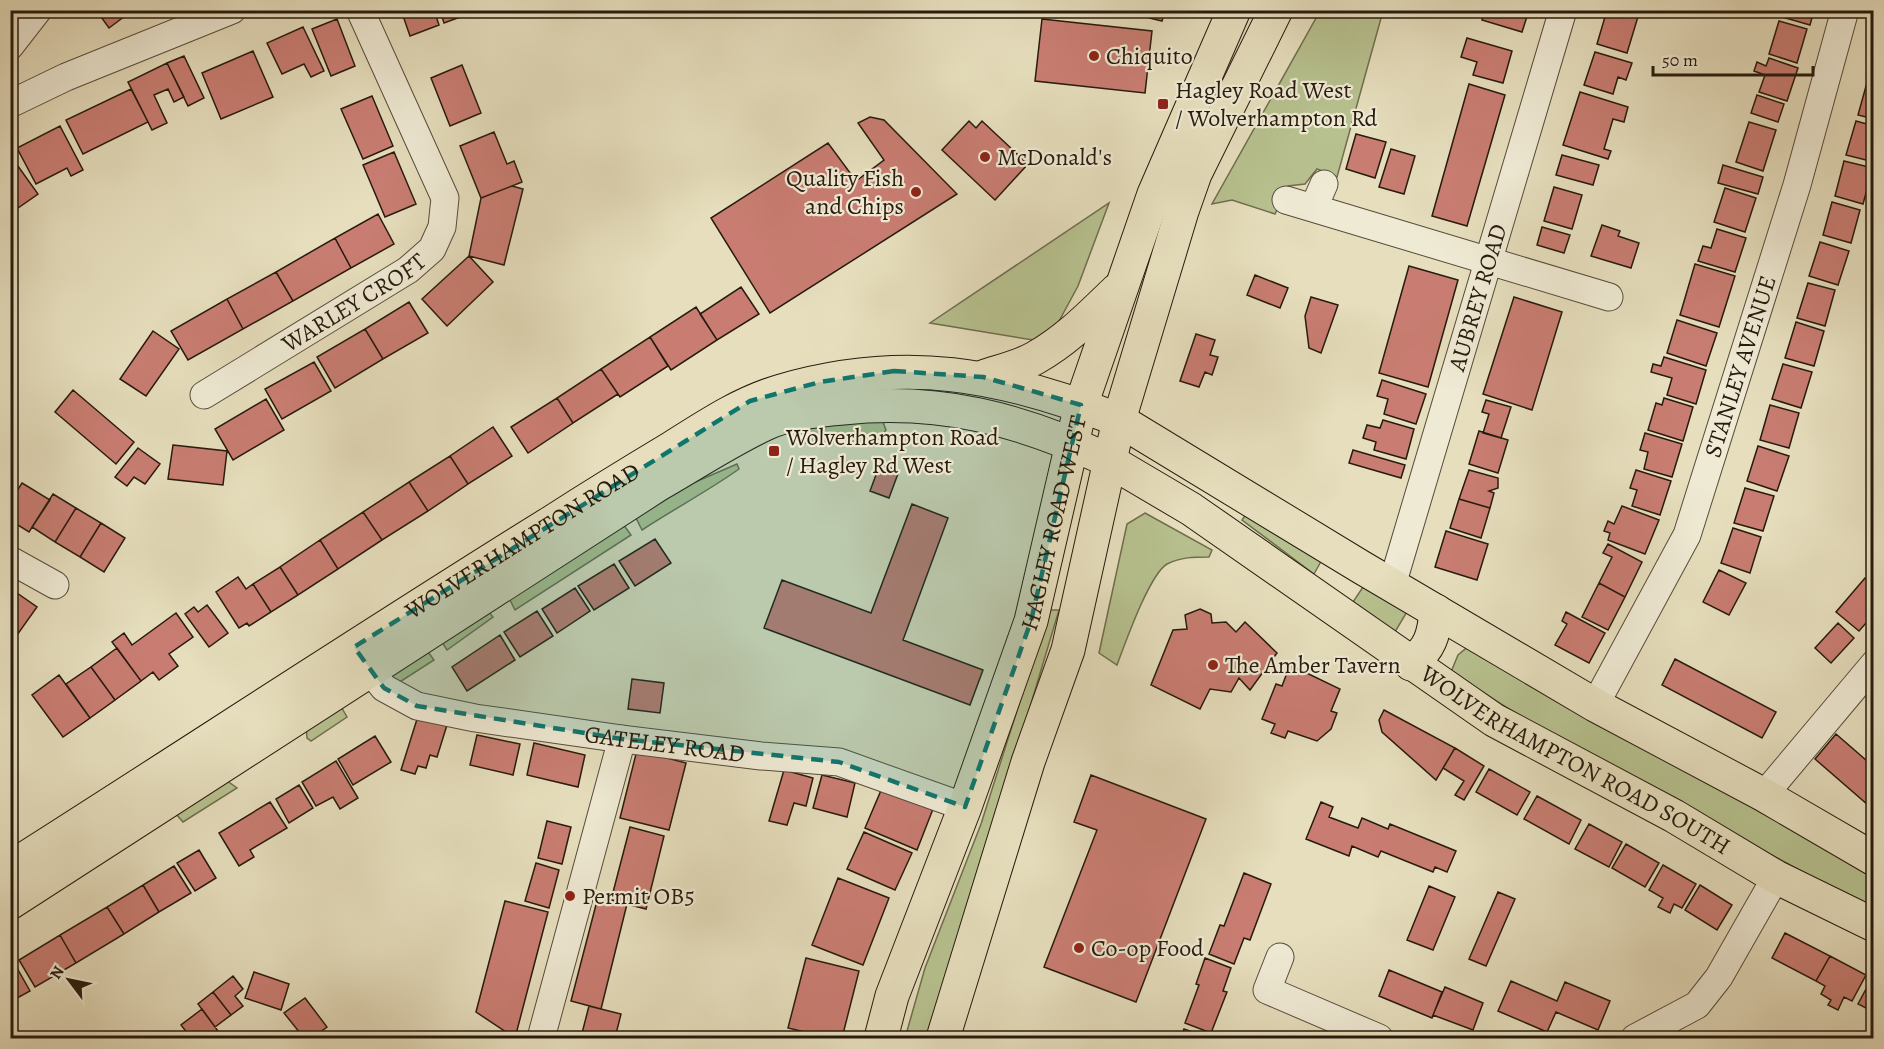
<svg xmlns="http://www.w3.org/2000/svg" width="1884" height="1049" font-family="Alegreya,serif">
  <rect width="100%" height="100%" fill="#e6debd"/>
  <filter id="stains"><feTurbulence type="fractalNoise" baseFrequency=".00333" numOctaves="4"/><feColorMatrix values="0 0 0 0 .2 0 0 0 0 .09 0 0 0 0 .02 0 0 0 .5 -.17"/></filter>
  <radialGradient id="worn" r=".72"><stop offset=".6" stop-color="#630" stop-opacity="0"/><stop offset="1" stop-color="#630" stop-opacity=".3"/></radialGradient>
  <path fill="#b7c18f" stroke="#6f6e4e" stroke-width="1.5" d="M1320,11H1383L1337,177L1317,169L1305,184L1288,186L1275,214L1232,200L1212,204Z
    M1109,203L1078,286L1058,323L1033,340L930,323Z
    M881,417L886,430L874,446L844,442L800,443L798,434L822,424Z
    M737,464L739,469C708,491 674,509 642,530L635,516L672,492Z
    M1248,511L1324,556L1314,574L1242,520Z
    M1145,513L1212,550L1209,557C1194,557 1181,557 1167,564C1149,575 1125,644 1117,665L1099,653L1127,524Z
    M623,524L631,535L515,610L508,596Z
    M1365,584L1408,610L1395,632L1353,602Z
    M487,610L493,617L447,650L440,639Z
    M1049,610H1059L931,1038H905L925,968L981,824Z
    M1470,645L1873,867V910L1545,732L1451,672L1458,655Z
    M426,649L434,660L392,687L385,676Z
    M339,703L347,717L311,741L307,738L306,725Z
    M223,778L237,788L183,822L176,814Z"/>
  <path fill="#c97d72" stroke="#271a0e" stroke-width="1.5" d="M96,10H133L109,28Z
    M401,10H434L439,25L410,36Z
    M440,10H470L471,13L444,23Z
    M1146,10H1165L1162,21L1145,17Z
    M1485,10H1529L1522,32L1482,20Z
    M1607,10H1640L1627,53L1597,44Z
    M1783,10H1814L1810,25L1782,17Z
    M337,19L355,66L331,76L312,29Z
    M1042,19L1152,31L1145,93L1035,81Z
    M1779,21L1807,29L1797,63L1769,54Z
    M303,27L324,71L311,77L304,64L282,74L267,43Z
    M1467,38L1512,51L1503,83L1473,75L1477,62L1461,57Z
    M253,51L273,97L221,119L202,73Z
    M1595,52L1632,63L1626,80L1618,77L1613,94L1584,85Z
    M184,56L204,98L188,106L167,63Z
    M1769,58L1798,68L1787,101L1759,92L1765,75L1754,71L1757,62L1766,66Z
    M167,63L184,97L174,102L168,89L154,95L167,123L152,130L128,82Z
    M462,65L481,113L450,126L431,78Z
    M1868,79L1874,81V119L1858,115Z
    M1469,84L1505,95L1467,226L1432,216Z
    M131,89L148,122L83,154L66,120Z
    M1580,92L1628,107L1624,122L1613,119L1604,149L1611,151L1608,159L1563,145Z
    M1757,95L1784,104L1778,122L1751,113Z
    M372,96L393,146L363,159L341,109Z
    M870,117L884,120L957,194L770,313L711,218L828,143L856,181L884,160L858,123Z
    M969,121L976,128L982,121L1028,164L995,200L942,150Z
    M1856,121L1874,126V162L1846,155Z
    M1749,122L1776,130L1763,171L1736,162Z
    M60,126L83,170L71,176L67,168L36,184L17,148Z
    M494,132L507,164L514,161L522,182L481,198L460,146Z
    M1356,134L1386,142L1375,178L1346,169Z
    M1391,149L1415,156L1404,194L1379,187Z
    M394,152L416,204L385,217L363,165Z
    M10,155L38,194L18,208L10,197Z
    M1562,155L1599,165L1593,185L1556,175Z
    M1844,161L1873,168L1863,204L1835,196Z
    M1723,165L1763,177L1758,194L1718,183Z
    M512,186L523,189L504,265L469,256L481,198Z
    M1554,187L1582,195L1572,229L1544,221Z
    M1725,188L1756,198L1745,232L1714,222Z
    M1832,202L1860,210L1851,243L1823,235Z
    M378,214L394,244L351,268L335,238Z
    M1602,225L1620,231L1618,236L1639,243L1631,268L1591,256Z
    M1542,227L1570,235L1564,253L1537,245Z
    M1717,229L1746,238L1735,272L1698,261L1703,246L1711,248Z
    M335,238L351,268L293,301L276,272Z
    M1820,242L1849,251L1838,285L1809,276Z
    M469,256L493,282L447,326L422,299Z
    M1695,264L1735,276L1719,327L1680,315Z
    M1409,266L1458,280L1428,387L1379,373Z
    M276,272L293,301L243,329L227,299Z
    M1255,275L1288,288L1280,308L1247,295Z
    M1808,283L1835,290L1825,326L1797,318Z
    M741,287L759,314L717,340L700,314Z
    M1311,297L1338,305L1321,353L1309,348L1305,316Z
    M1514,297L1562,312L1532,410L1483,394Z
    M227,299L243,329L188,360L171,331Z
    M409,302L428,333L383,359L365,329Z
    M696,307L717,340L671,370L650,337Z
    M1677,320L1717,333L1706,366L1667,353Z
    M1796,322L1824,331L1814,366L1785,358Z
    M365,329L383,359L335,388L317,357Z
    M153,331L179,349L146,396L120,379Z
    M1196,334L1215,340L1210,355L1218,357L1212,375L1205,372L1199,387L1180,381Z
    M650,337L668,366L620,397L601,369Z
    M1664,357L1706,370L1696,404L1667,395L1672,378L1651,372L1653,364L1661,366Z
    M314,362L331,391L282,419L265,389Z
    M1783,364L1812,372L1801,408L1772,399Z
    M601,369L618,394L573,423L557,398Z
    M1382,380L1426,394L1416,424L1384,414L1388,399L1377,396Z
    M73,390L134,442L116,464L55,412Z
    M557,398L573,423L528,453L511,427Z
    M1664,398L1693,407L1683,441L1648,430L1656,403L1662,405Z
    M266,399L284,430L233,460L215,429Z
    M1486,400L1511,407L1501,438L1483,433L1489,414L1482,412Z
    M1770,405L1799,413L1789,448L1760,440Z
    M1383,420L1414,429L1406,459L1374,450L1376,442L1363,438L1367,425L1380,428Z
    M493,427L512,456L468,484L450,456Z
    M1479,431L1508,440L1498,473L1469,464Z
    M1645,433L1682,444L1672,477L1644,469L1648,452L1640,450Z
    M173,445L227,451L223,485L168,479Z
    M1758,446L1789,456L1777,491L1747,481Z
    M138,448L160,464L145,484L134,477L127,486L115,477Z
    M1353,450L1405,465L1401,478L1349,463Z
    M450,456L468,484L428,511L409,482Z
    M880,464L899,471L889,498L870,491Z
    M1469,470L1498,478V488L1489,491L1494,493L1490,508L1459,499Z
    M1636,470L1671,481L1660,515L1632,506L1637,490L1630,488Z
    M409,482L428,511L382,540L363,512Z
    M22,483L50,500L29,532L10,520V502Z
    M1745,488L1774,496L1763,531L1734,523Z
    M53,494L76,508L55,542L32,527Z
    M1459,499L1490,508L1481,538L1450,528Z
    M912,504L948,518L903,640L983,670L970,705L764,628L782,580L871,613Z
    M1622,506L1659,520L1645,554L1608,540L1610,533L1604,531L1608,521L1614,524Z
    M76,508L101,523L80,557L55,542Z
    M363,512L382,540L338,569L320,540Z
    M101,523L125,538L104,572L80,557Z
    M1733,528L1761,537L1750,573L1721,563Z
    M1446,531L1488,544L1477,580L1435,567Z
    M655,539L671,563L635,586L619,561Z
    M320,540L338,569L298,595L280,567Z
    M1608,544L1642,562L1625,597L1599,583L1612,557L1603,553Z
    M614,564L629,588L594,610L578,586Z
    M280,567L298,595L271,612L253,584Z
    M1719,570L1746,583L1729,615L1703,602Z
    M238,577L246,589L253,584L271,612L249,626L247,623L239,628L216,592Z
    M1865,578L1874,585V614L1859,631L1836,612Z
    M1599,583L1625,597L1608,630L1582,617Z
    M575,588L590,611L557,633L542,609Z
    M17,593L37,607L10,645V602Z
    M207,605L228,633L209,647L185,614L194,607L198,612Z
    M1200,609L1211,614L1212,623L1226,622L1236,632L1245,622L1277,653L1250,690L1239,678L1231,692L1210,689L1200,709L1151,685L1173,630L1187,629L1185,615Z
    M537,611L553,636L520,657L504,632Z
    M1566,612L1605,633L1589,663L1555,645L1567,624L1562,621Z
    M176,613L193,637L169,654L178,666L159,680L153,672L141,681L112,642L124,633L132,645Z
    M1838,623L1854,638L1831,663L1815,648Z
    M500,635L515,660L467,691L452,667Z
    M117,648L141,681L115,700L91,667Z
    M1675,659L1776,712L1762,738L1662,685Z
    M1290,665L1340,689L1331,711L1337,713L1331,729L1317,741L1288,731L1285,738L1271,733L1275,724L1262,719L1276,684L1282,686Z
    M91,667L115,700L90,718L66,684Z
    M59,675L90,718L63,737L32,695Z
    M632,679L664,683L660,713L628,709Z
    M1384,710L1455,748L1436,780L1382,732L1379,720Z
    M418,716L447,725L437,757L430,755L426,768L418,766L415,774L401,770Z
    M1836,734L1874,767V799L1868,805L1815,759Z
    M477,735L520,744L513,775L470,765Z
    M375,736L391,762L353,785L338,759Z
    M534,743L585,755L578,787L527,775Z
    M1455,748L1484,766L1464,800L1455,795L1464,781L1443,768Z
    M637,750L686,763L669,830L620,818Z
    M336,761L358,798L340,809L333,797L316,806L302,782Z
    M1489,769L1530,792L1517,815L1476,792Z
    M784,770L813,778L806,806L794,803L787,825L769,821Z
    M822,775L855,783L847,817L813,808Z
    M1091,775L1206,819L1136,1002L1044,967L1097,830L1074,822Z
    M299,785L313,808L289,823L276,799Z
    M882,788L933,809L917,850L865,828Z
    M1537,796L1581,820L1569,844L1524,819Z
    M270,802L287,828L250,850L254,857L239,866L219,833Z
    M1321,802L1333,807L1329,817L1358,828L1362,818L1388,829L1390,824L1456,851L1447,872L1435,867L1433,872L1381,851L1378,857L1352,846L1349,856L1306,839Z
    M547,821L571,827L562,864L538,858Z
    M1589,824L1622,842L1609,867L1575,849Z
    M630,827L664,836L646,909L611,900Z
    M864,832L912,853L895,890L847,869Z
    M1626,844L1659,863L1645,887L1612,868Z
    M199,850L216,878L195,891L177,863Z
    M536,863L559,870L549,908L525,901Z
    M1663,865L1696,884L1682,908L1674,904L1670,913L1658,907L1663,898L1649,890Z
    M174,866L191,893L159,912L143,885Z
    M1244,873L1271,884L1250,940L1244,938L1234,964L1209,954L1220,925L1224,926Z
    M838,878L889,898L863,965L812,945Z
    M143,885L159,912L124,934L107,907Z
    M1700,885L1732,905L1717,930L1685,910Z
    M1429,886L1455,897L1433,950L1407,940Z
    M1498,892L1515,899L1486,966L1469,959Z
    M598,897L627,904L601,1009L571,1001Z
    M505,901L548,912L515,1038L476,1012Z
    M107,907L124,934L76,963L60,935Z
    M1785,933L1830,956L1816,981L1772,958Z
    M60,935L76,963L35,987L19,960Z
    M1830,956L1866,975L1852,1001L1844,997L1838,1010L1828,1005L1831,1000L1821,994L1825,986L1816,981Z
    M806,958L859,971L842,1038H830L788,1028Z
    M1205,958L1231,968L1223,991L1227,992L1211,1033L1185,1023L1199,985L1196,984Z
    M17,968L30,991L10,1002V972Z
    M1389,970L1442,992L1432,1018L1379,996Z
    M254,972L289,984L281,1010L245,998Z
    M233,976L243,989L235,996L243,1006L231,1015L213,992Z
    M1872,978L1874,979V1012L1858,1004Z
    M1511,981L1557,1001L1565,982L1610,1001L1598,1030L1556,1012L1547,1032L1498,1011Z
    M1445,987L1483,1003L1473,1030L1433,1015Z
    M213,992L231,1015L215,1027L198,1004Z
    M305,998L327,1027L312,1038H304L284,1013Z
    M589,1006L621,1014L615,1038L581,1037Z
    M202,1009L218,1031L207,1038H191L181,1025Z
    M1184,1029L1207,1037V1038H1180Z"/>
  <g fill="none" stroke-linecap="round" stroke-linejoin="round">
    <g stroke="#574b3a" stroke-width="29">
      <g id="minor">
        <path d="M10,46L38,10"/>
        <path d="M10,104L66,77L232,10"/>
        <path d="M1286,200L1609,297"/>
        <path d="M1314,207L1324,184"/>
        <path id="s1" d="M204,395L408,270L432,249L442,227L445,198L360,10"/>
        <path d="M10,560L55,585"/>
        <path id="s2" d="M1392,585L1563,10"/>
        <path id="s3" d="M371,672L384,688L417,706L475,718L622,739L761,756L839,762L965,807"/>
        <path id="s4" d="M1595,705L1687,535L1797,185L1845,10"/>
        <path d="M1764,795L1874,664"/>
        <path d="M1280,957L1267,990L1379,1038"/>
        <path d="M541,1038L622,739"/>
        <path d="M1635,1038L1697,1005L1719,977L1776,877"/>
      </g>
    </g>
    <g stroke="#271a0e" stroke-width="35">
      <g id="major">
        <path d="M1119,420L1361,567L1595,705L1764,795L1874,859"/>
        <path id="s5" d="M1108,460L1191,509L1494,720L1674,816L1776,877L1874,925"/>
        <path d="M1411,664C1430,648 1434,636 1436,611"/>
      </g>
    </g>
    <g stroke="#271a0e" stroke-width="35">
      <g id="highway">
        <path d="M983,377C1000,371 1019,367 1035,358C1067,340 1091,315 1117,290"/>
        <path id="s6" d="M10,868C191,753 370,635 552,522C591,497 630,473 670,449C705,427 740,403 781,391C905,355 1001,374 1119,420"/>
        <path d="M10,903L659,484C694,464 730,440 767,423C789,413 819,410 843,408C940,398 1020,419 1108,460"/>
        <path id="s7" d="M881,1038L892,996L965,807L1031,621L1081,405L1154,194L1234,10"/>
        <path d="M943,1038L1028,762L1068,650L1119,420L1182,211L1195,174L1276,10"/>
      </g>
    </g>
    <use href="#minor" stroke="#efead4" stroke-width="27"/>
    <use href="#major" stroke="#e6debd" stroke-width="33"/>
    <use href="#highway" stroke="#e6debd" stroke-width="33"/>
  </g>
  <path fill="#0f766e" fill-opacity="0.2" stroke="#0f766e" stroke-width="4.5" stroke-dasharray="12 8" stroke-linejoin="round" d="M894,371L983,377L1081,405L1031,621L965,807L839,762L622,739L417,706L384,688L354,647L750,401L820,382Z"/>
  <g fill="#8f2418" stroke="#efead4" stroke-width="2">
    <circle cx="1094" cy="56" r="6"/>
    <rect x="1157" y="98" width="12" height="12" rx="3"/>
    <circle cx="985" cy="157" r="6"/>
    <circle cx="916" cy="192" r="6"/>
    <rect x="768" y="445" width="12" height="12" rx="3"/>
    <circle cx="1213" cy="665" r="6"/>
    <circle cx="570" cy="896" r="6"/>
    <circle cx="1079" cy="948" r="6"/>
  </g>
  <g text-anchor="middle" stroke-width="4.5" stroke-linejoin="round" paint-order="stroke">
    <g font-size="24" fill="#271a0e" stroke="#efead4" text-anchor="start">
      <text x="1106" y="64">Chiquito</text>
      <text x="1175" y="98">Hagley Road West<tspan x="1175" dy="28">/ Wolverhampton Rd</tspan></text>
      <text x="997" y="165">McDonald's</text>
      <text x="904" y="186" text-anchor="end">Quality Fish<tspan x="904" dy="28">and Chips</tspan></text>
      <text x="786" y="445">Wolverhampton Road<tspan x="786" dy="28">/ Hagley Rd West</tspan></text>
      <text x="1225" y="673">The Amber Tavern</text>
      <text x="582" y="904">Permit OB5</text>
      <text x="1091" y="956">Co-op Food</text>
    </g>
    <g font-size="24" fill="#271a0e" stroke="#efead4">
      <text dy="8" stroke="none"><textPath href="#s2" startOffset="300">AUBREY ROAD</textPath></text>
      <text dy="8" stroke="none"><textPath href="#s1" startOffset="176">WARLEY CROFT</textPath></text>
      <text dy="8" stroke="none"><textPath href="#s4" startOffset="370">STANLEY AVENUE</textPath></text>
      <text dy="8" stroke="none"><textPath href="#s7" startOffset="544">HAGLEY ROAD WEST</textPath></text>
      <text dy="8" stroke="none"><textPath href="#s6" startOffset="608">WOLVERHAMPTON ROAD</textPath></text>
      <text dy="8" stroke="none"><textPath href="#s3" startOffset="309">GATELEY ROAD</textPath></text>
      <text dy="8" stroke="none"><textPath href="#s5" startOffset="556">WOLVERHAMPTON ROAD SOUTH</textPath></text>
    </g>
  </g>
  <rect width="1884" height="1049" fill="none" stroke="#e6debd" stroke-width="36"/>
  <rect x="12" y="12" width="1860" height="1025" fill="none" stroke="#271a0e" stroke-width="3"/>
  <rect x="18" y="18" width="1848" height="1013" fill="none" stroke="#271a0e" stroke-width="1.5"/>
  <g transform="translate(69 980) rotate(302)" stroke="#efead4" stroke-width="4.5" paint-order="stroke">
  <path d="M0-4.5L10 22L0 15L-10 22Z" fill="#271a0e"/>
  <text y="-9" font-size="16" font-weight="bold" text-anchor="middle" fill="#271a0e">N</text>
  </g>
  <path d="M1653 66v9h160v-9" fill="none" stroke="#271a0e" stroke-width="3"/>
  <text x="1662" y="66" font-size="18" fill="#271a0e" stroke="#efead4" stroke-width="4.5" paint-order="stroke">50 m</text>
  <rect width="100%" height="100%" filter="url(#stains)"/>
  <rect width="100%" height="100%" fill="url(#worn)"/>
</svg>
